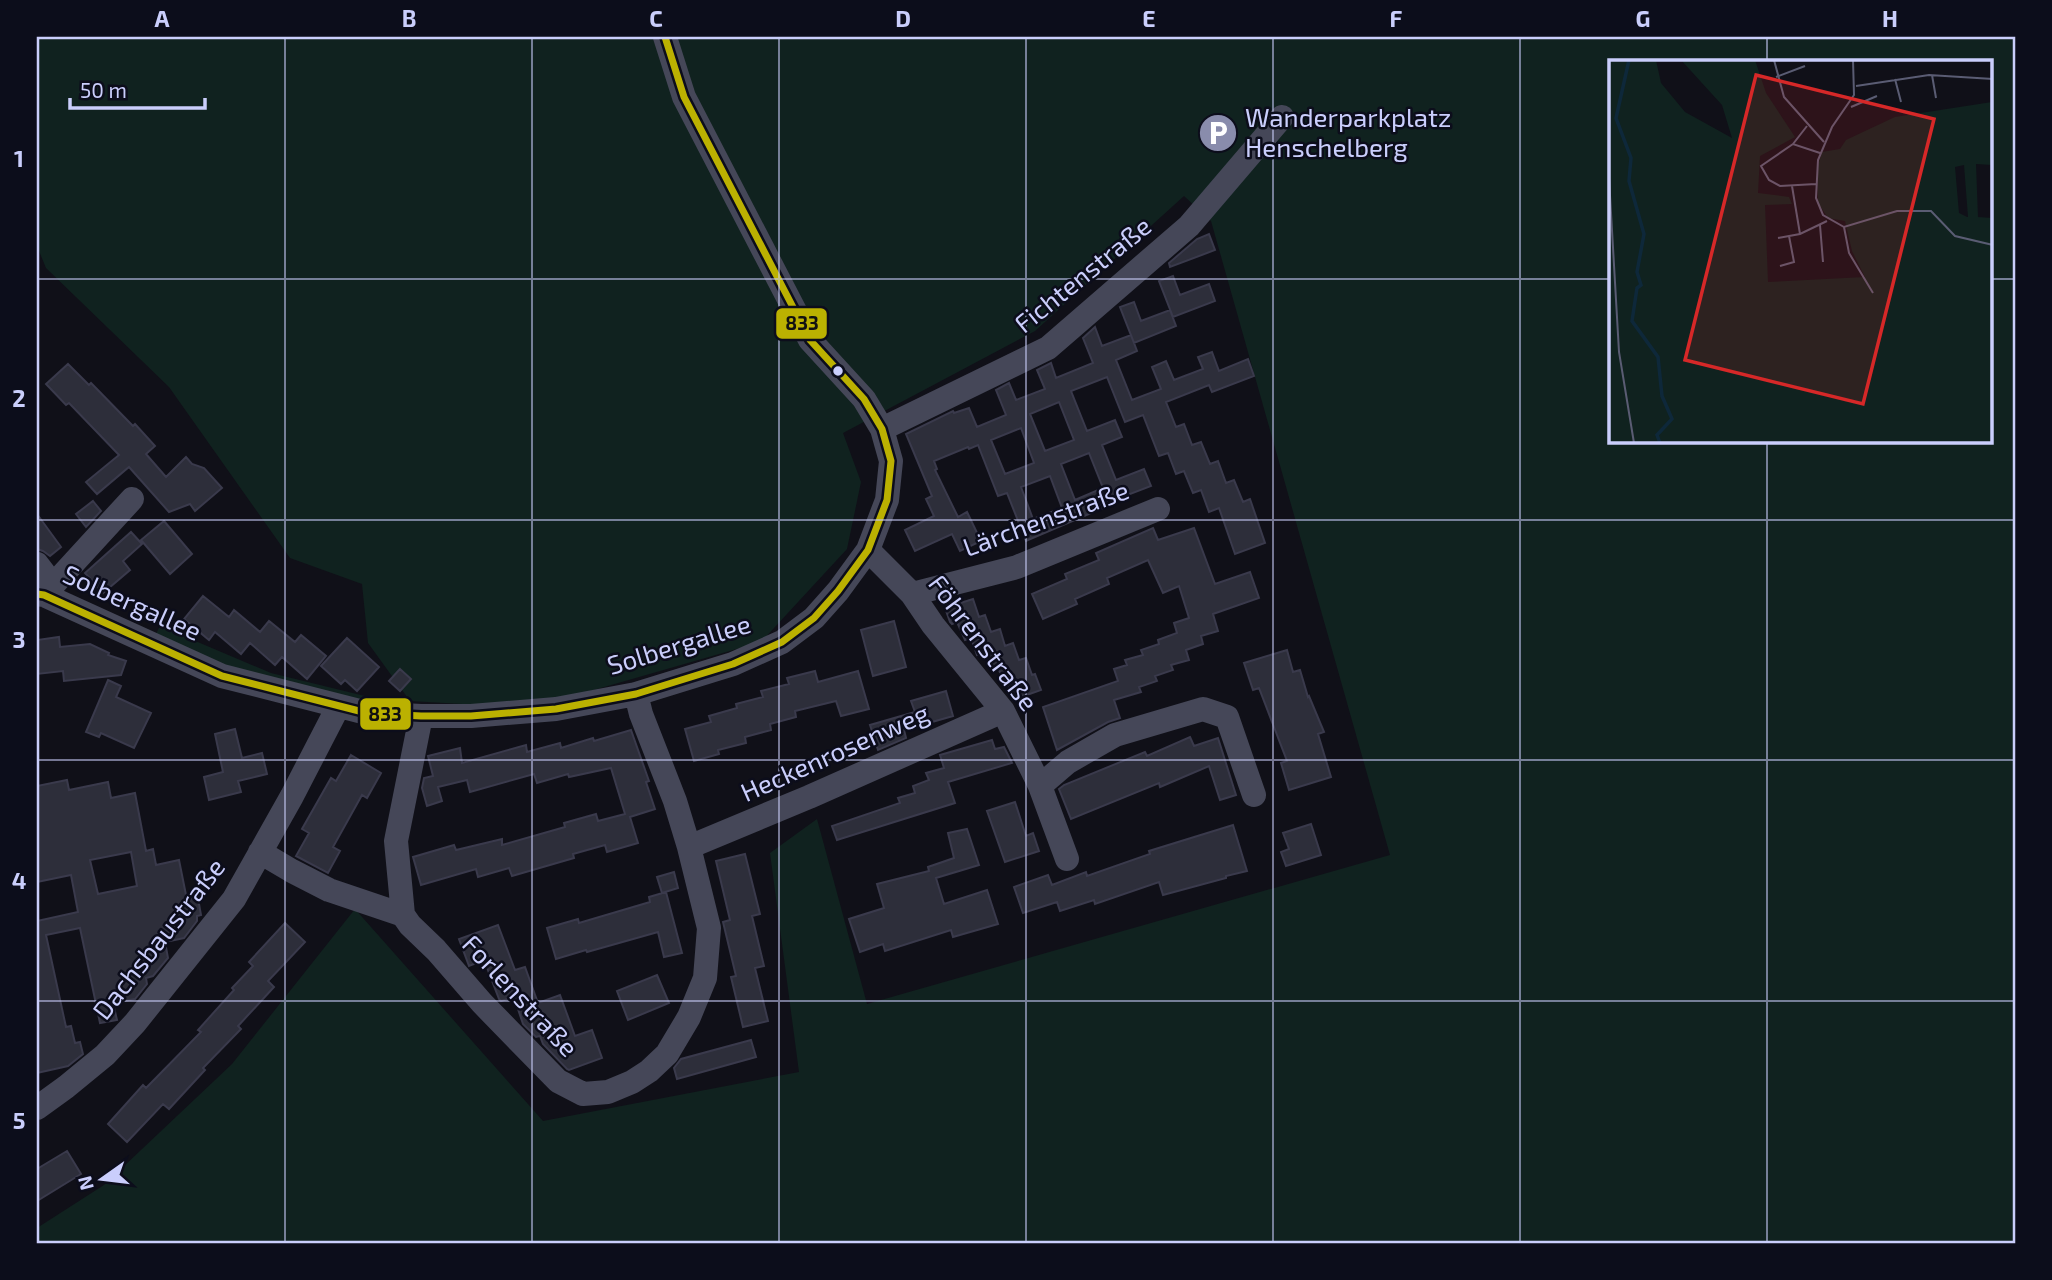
<svg xmlns="http://www.w3.org/2000/svg" width="2052" height="1280" font-family="'Exo 2',sans-serif">
  <rect width="100%" height="100%" fill="#101018"/>
  <path fill="#10221f" fill-rule="evenodd" d="M37,37H2015V1243H37V1228L104,1185L232,1064L355,909L543,1121L799,1072L770,853L817,819L867,1004L1390,855L1211,221L1184,196L1035,331L843,433L861,482L847,549L761,642L531,708L410,701L368,643L362,584L290,558L169,387L46,268L37,246ZM1611,61H1991V441H1611Z
    M160,626L271,673L373,698L367,713L151,644Z"/>
  <path fill="#2d2e3a" stroke="#3a3a4c" stroke-width="2" fill-rule="evenodd" d="M1209,234L1215,250L1170,267L1169,263L1197,239Z
    M1173,276L1180,295L1209,284L1215,301L1173,317L1159,281Z
    M1134,302L1141,321L1170,310L1176,326L1134,343L1120,307Z
    M1095,327L1102,346L1131,335L1137,351L1116,360L1132,400L1161,389L1152,367L1166,361L1174,380L1203,369L1198,357L1212,352L1219,371L1248,359L1254,376L1212,392L1209,385L1166,402L1176,427L1184,424L1192,445L1201,442L1210,464L1218,461L1226,483L1234,480L1243,502L1250,499L1265,543L1235,554L1219,508L1209,512L1201,490L1193,493L1184,471L1176,474L1168,453L1159,456L1143,415L1125,422L1107,377L1071,391L1087,431L1115,420L1122,437L1102,445L1116,480L1144,469L1151,486L1109,502L1110,505L1026,541L1007,493L998,496L978,445L969,449L968,447L934,461L937,469L935,470L958,517L967,512L981,541L960,551L952,534L915,551L905,530L934,516L926,499L932,496L906,434L953,411L954,413L969,408L977,427L1006,415L996,390L1009,383L1016,400L1045,389L1037,370L1051,363L1056,378L1093,363L1083,338ZM1059,402L1074,440L1045,451L1030,414ZM1021,428L1034,463L1005,474L991,440ZM1089,453L1103,488L1075,500L1061,464ZM1050,476L1062,508L1033,519L1021,487Z
    M68,364L89,385L91,383L133,426L135,424L155,446L146,454L166,477L186,457L192,464L204,468L222,488L195,511L190,504L169,512L129,467L97,494L86,482L119,455L69,403L66,405L46,384Z
    M93,501L101,511L86,527L76,514Z
    M37,514L61,547L50,556L43,551L37,549Z
    M164,521L192,554L170,574L141,540Z
    M1153,528L1158,540L1194,528L1215,584L1250,572L1259,598L1213,614L1218,631L1201,636L1203,644L1186,650L1189,660L1171,665L1173,670L1155,676L1157,681L1139,687L1141,692L1114,700L1120,718L1108,722L1057,750L1043,707L1118,681L1114,669L1127,665L1125,660L1143,655L1141,650L1159,644L1158,640L1177,633L1174,623L1189,618L1179,586L1163,593L1148,560L1107,578L1109,584L1075,599L1077,604L1043,619L1032,594L1067,579L1065,574L1099,560L1096,553Z
    M131,532L142,544L123,561L130,570L103,593L85,573Z
    M203,596L229,617L234,610L260,632L269,621L295,642L301,635L326,656L307,679L282,657L275,665L250,643L241,654L215,632L209,640L184,619Z
    M973,599L979,617L985,615L991,632L1000,629L1005,646L1013,643L1019,660L1026,658L1032,675L1035,674L1041,690L1013,700L1007,683L1004,684L998,667L991,669L985,652L977,655L971,638L965,640L957,622L952,624L950,622L945,608Z
    M894,621L906,667L873,676L861,630Z
    M59,637L60,647L90,644L109,653L108,655L126,661L121,675L64,681L63,671L37,674V640Z
    M347,638L379,667L357,691L345,680L341,684L321,666Z
    M1287,650L1293,672L1300,670L1308,697L1309,696L1324,732L1318,734L1331,777L1289,790L1281,763L1287,761L1259,688L1253,690L1244,663Z
    M400,669L411,679L400,691L389,681Z
    M815,671L818,682L858,671L869,709L841,716L836,701L795,711L796,717L770,724L771,730L745,737L746,743L718,750L719,754L694,761L685,729L711,722L709,716L737,708L736,704L763,697L761,691L789,684L787,678Z
    M108,680L121,686L116,697L151,713L134,748L101,733L99,737L86,732Z
    M946,691L953,716L904,730L906,738L878,750L870,725L915,712L911,701Z
    M235,729L242,758L262,753L267,774L238,781L241,792L209,800L204,777L223,772L215,734Z
    M631,730L649,781L646,782L655,809L630,817L638,843L607,852L605,845L573,854L574,858L512,876L509,868L478,877L476,869L421,885L413,857L454,845L456,850L502,839V845L565,827L564,823L596,814L598,821L625,814L611,768L569,777L568,774L537,783L534,774L470,792L467,780L438,787L442,801L427,806L422,788L424,778L433,776L428,756L460,748L462,763L526,745L527,752L560,743L561,748L593,738L594,741Z
    M1190,737L1194,746L1218,738L1236,795L1220,800L1209,766L1160,787L1159,783L1071,819L1059,789L1064,785L1145,752L1147,756Z
    M992,740L995,749L1004,747L1012,763L948,782L955,803L837,840L832,826L900,803L898,798L915,793L913,786L929,780L926,773L944,768L940,755Z
    M351,755L381,773L367,798L362,795L333,847L340,851L328,873L296,856L309,833L302,829L331,778L336,781Z
    M67,780L69,790L108,782L111,798L135,793L146,851L153,849L156,865L179,860L186,895L197,893L201,915L197,916V921L184,938L165,942L168,958L153,976L146,978L147,984L135,999L113,1003L117,1020L100,1023L80,928L46,935L66,1027L71,1026L75,1043L80,1042L83,1054L68,1066L37,1073V921L78,912L71,875L37,882V786ZM131,852L137,886L98,894L90,860Z
    M1015,802L1026,836L1033,833L1039,851L1005,862L987,811Z
    M1311,824L1321,855L1286,866L1281,852L1289,849L1283,833Z
    M1233,825L1247,871L1226,876V878L1163,895L1159,882L1095,904L1094,900L1060,911L1057,902L1023,913L1014,887L1048,875L1052,885L1086,872L1087,876L1150,854L1149,851Z
    M967,829L979,865L936,878L944,904L987,890L998,924L953,937L951,930L885,951L883,944L860,952L849,919L884,908L877,884L929,871L928,867L954,858L948,833Z
    M745,854L760,914L752,916L764,966L755,968L768,1021L743,1027L731,977L736,976L723,922L730,920L716,861Z
    M674,872L678,888L662,893L657,877Z
    M666,892L682,953L664,957L658,932L587,952L586,950L556,959L547,928L578,919L579,923L650,902L649,897Z
    M285,923L305,942L268,981L274,987L238,1026L241,1029L203,1068L205,1070L169,1109L163,1104L127,1142L108,1124L143,1085L146,1088L201,1032L198,1030L234,990L232,988L253,966L249,962Z
    M498,925L515,970L525,967L538,1003L560,995L575,1036L592,1030L602,1058L569,1070L567,1069L543,1044L540,1036L536,1037L523,1024L514,997L501,1001L499,999L484,960L469,966L459,939Z
    M657,975L669,1003L628,1020L617,991Z
    M751,1040L756,1057L677,1079L674,1068L681,1059Z
    M67,1151L81,1174L37,1201V1169Z"/>
  <g fill="none" stroke-linecap="round" stroke-linejoin="round">
    <path stroke="#454758" stroke-width="24" d="M882,429L1048,348L1189,226L1282,117
      M868,550L912,594L933,625L1003,711L1040,786L1067,859
      M37,564L53,585
      M37,594L44,595L222,676L367,713L421,716H471L556,709L636,694L733,664L782,642L814,618L838,591L868,550L887,500L891,461L882,429L864,399L810,340L684,97L665,37
      M912,594L1017,567L1158,509
      M44,595L132,499
      M421,716L396,841L403,915L410,925L436,950L482,1003L558,1081L583,1094L608,1092L632,1082L649,1071L667,1054L689,1017L705,978L709,928L689,847L675,801L641,714L636,694
      M1040,786L1068,762L1115,735L1203,709L1227,717L1254,795
      M689,847L809,797L1003,711
      M260,852L292,871L329,890L403,915
      M37,1108L66,1087L105,1055L135,1023L234,899L292,796L338,707"/>
    <g stroke="#0c0d1b" stroke-width="12">
      <path id="bus-1" d="M37,594L44,595L222,676L367,713L421,716H471L556,709L636,694L733,664L782,642L814,618L838,591L868,550L887,500L891,461L882,429L864,399L810,340L684,97L665,37"/>
    </g>
    <use href="#bus-1" stroke="#bbb101" stroke-width="7"/>
  </g>
  <path fill="none" stroke="#cacefc" stroke-width="2" stroke-opacity="0.55" d="M285,37V1243M532,37V1243M779,37V1243M1026,37V1243M1273,37V1243M1520,37V1243M1767,37V61M37,279H1611M1991,279H2015M1767,441V1243M37,520H2015M37,760H2015M37,1001H2015"/>
  <defs>
    <g id="parking-disc" transform="scale(2.0125)"><circle r="9.5" fill="#898cac" stroke="#0c0d1b"/><path d="M-3.5-5.5H1a3.5 3.5 0 0 1 0 7H-1V5.5H-3.5ZM-1-3.4V-.6H.8a1.4 1.4 0 0 0 0-2.8Z" fill="#fff"/></g>
  </defs>
  <g fill-rule="evenodd">
    <use href="#parking-disc" x="1218" y="133"/>
  </g>
  <circle fill="#cacefc" stroke="#0c0d1b" stroke-width="2.5" cx="838" cy="371" r="6"/>
  <g text-anchor="middle" stroke-width="5" stroke-linejoin="round" paint-order="stroke">
    <g font-size="26" fill="#cacefc" stroke="#0c0d1b" text-anchor="start">
      <text x="1245" y="127">Wanderparkplatz<tspan x="1245" dy="30">Henschelberg</tspan></text>
    </g>
    <g font-size="26" fill="#cacefc" stroke="#0c0d1b">
      <text transform="translate(1083 275) rotate(-39)" y="9">Fichtenstraße</text>
      <text transform="translate(1046 519) rotate(-20)" y="9">Lärchenstraße</text>
      <text transform="translate(132 603) rotate(24)" y="9">Solbergallee</text>
      <text transform="translate(983 643) rotate(53)" y="9">Föhrenstraße</text>
      <text transform="translate(679 645) rotate(-17)" y="9">Solbergallee</text>
      <text transform="translate(835 753) rotate(-24)" y="9">Heckenrosenweg</text>
      <text transform="translate(159 939) rotate(-52)" y="9">Dachsbaustraße</text>
      <text transform="translate(520 996) rotate(47)" y="9">Forlenstraße</text>
    </g>
  </g>
  <g transform="translate(1609 60)">
    <rect width="383" height="383" fill="#101018"/>
    <path d="M0,0H47L52,23L76,52L123,78L113,45L72,0H146L157,33L186,77L151,96L149,133L180,137L183,144L156,145L159,222L256,217L243,191L236,161L219,158L209,143L208,109L213,92L231,89L237,80L286,57L383,42V105L367,104L369,157L383,158V383H0ZM355,105L359,157H358L350,153L346,107Z" fill="#10221f" fill-rule="evenodd"/>
    <path fill="none" stroke="#0e283a" stroke-width="3.5" d="M20,0L7,58L22,98L20,121L35,174L28,212L32,225L28,228L23,261L49,297L53,336L63,359L48,375L51,383"/>
    <path fill="none" stroke="#5a5c73" stroke-width="2" d="M165,0L175,37L215,82M244,0L245,35L223,67L209,100L207,138L214,155L235,167L288,151H322L346,176L384,185M323,15L327,38M167,17L196,6M286,19L292,42M247,26L320,15L384,19M242,47L268,36M184,84L198,66M0,118L10,292L25,383M207,124L171,126L160,120L152,106L184,84L211,93M183,126L191,174M211,165L214,202M235,167L240,193L264,233M169,178L191,174L218,161M171,206L185,202L180,176"/>
    <path fill="#d62828" fill-opacity="0.15" stroke="#d62828" stroke-width="3.5" d="M147,15L325,59L254,344L76,300Z"/>
    <rect width="383" height="383" fill="none" stroke="#cacefc" stroke-width="3.5"/>
  </g>
  <g stroke="#0c0d1b" stroke-width="2.5">
    <rect x="775" y="307" width="53" height="33" rx="7" fill="#bbb101"/>
    <rect x="359" y="697" width="53" height="34" rx="7" fill="#bbb101"/>
  </g>
  <g font-size="19" text-anchor="middle" font-weight="bold" fill="#111">
    <text x="802" y="330">833</text>
    <text x="385" y="721">833</text>
  </g>
  <rect width="2052" height="1280" fill="none" stroke="#0c0d1b" stroke-width="77"/>
  <g transform="translate(102 1179) rotate(256)" stroke="#0c0d1b" stroke-width="5" paint-order="stroke">
  <path d="M0-5L12 26L0 18L-12 26Z" fill="#cacefc"/>
  <text y="-10" font-size="19" font-weight="bold" text-anchor="middle" fill="#cacefc">N</text>
  </g>
  <path d="M70 98v10h135v-10" fill="none" stroke="#cacefc" stroke-width="3.5"/>
  <text x="80" y="98" font-size="21" fill="#cacefc" stroke="#0c0d1b" stroke-width="5" paint-order="stroke">50 m</text>
  <rect x="38" y="38" width="1976" height="1204" fill="none" stroke="#cacefc" stroke-width="2.5"/>
  <g font-size="23" text-anchor="middle" font-weight="bold" fill="#cacefc">
    <text x="162" y="27">A</text>
    <text x="409" y="27">B</text>
    <text x="656" y="27">C</text>
    <text x="903" y="27">D</text>
    <text x="1149" y="27">E</text>
    <text x="1396" y="27">F</text>
    <text x="1643" y="27">G</text>
    <text x="1890" y="27">H</text>
    <text x="19" y="167">1</text>
    <text x="19" y="407">2</text>
    <text x="19" y="648">3</text>
    <text x="19" y="889">4</text>
    <text x="19" y="1129">5</text>
  </g>
</svg>
